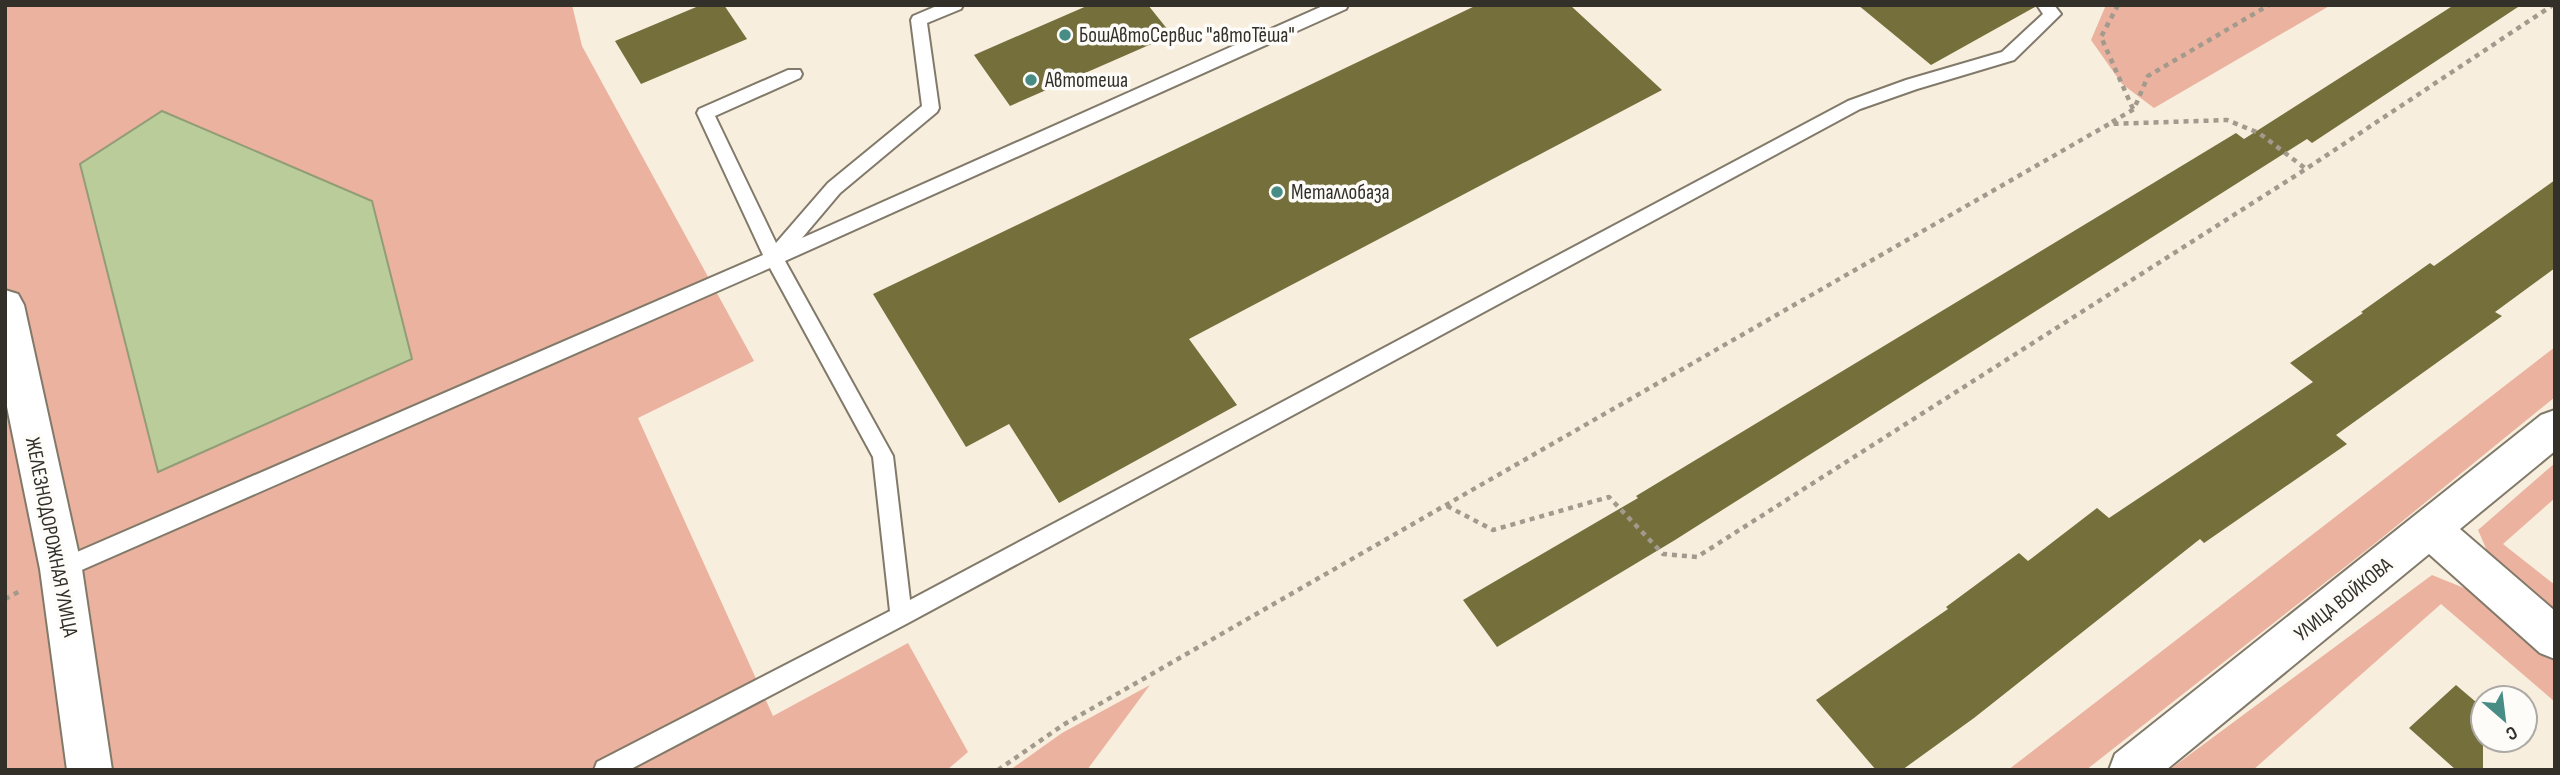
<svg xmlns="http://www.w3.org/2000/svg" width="2560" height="775" font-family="'Sofia Sans Condensed',sans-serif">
  <rect width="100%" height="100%" fill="#f8eedd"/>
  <path fill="#eab29f" d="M5,5H572L582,46L754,361L638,418L773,716L908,643L968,752L947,770H5Z
    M2106,5H2331L2154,108L2122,84L2091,40Z
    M2555,347V397L2373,545L2086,770H2008Z
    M2555,463V498L2503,544L2555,585V619L2491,560L2478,530Z
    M2432,575L2491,599L2555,655V702L2441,604L2253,770H2169Z
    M1150,685L1087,770H1010L1062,733Z"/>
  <path fill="#bacc99" stroke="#929d77" stroke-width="2" d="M162,111L372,201L412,359L158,472L80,164Z"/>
  <path fill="#756f3c" d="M701,5H724L747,39L641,84L615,41Z
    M1089,5H1148L1172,35L1010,106L974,55Z
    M1477,5H1570L1662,90L1189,339L1237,405L1059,503L1009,424L966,447L873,294Z
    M1858,5H2035V7L1931,65Z
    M2454,5H2521L2312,143L2307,139L1675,540L1497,647L1463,600L1638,498L1636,496L2236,133L2244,139Z
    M2555,180V268L2495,312L2502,316L2336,435L2347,444L2204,543L2200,539L1974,718L1902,770H1876L1816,700L1948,609L1946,607L2019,553L2028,561L2097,508L2109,518L2313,382L2290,363L2363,313L2361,312L2430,263L2434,266Z
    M2456,685L2483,708V770H2456L2409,728Z"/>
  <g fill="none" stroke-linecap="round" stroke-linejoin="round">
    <g stroke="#817969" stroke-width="4">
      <path id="service" d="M939,5H963L961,9L927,23L939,108L937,112L840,193L802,238L1325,5H1348L1346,9L785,261L893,456L910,600L1848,101L1906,80L2002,52L2043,14L2037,5H2054L2061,14L2014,60L1917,89L1860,109L908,623L629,770H594L597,762L890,611L873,457L770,268L68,576L61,579L54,576L51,569L54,562L763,255L697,113L699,109L788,70H800L802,74L800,78L715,116L776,243L828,183L922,106L911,20L913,16Z"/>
    </g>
    <g stroke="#817969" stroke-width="4">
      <path id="minor" d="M2555,410V451L2460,529L2555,611V659L2540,653L2429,554L2166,770H2109L2115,754L2541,415Z"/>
    </g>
    <g stroke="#817969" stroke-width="4">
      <path id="tertiary" d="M5,290L18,294L24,305L82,569L112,770H67L40,569L5,397Z"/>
    </g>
    <path stroke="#a19a8d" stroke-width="4.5" stroke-dasharray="5 5" stroke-linecap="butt" d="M2118,5L2101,37L2133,109
      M2112,122L2134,109L2148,76L2269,5
      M1447,506L1493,530L1609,497L1663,554L1697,557L2306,169L2553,5
      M5,599L20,591
      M998,770L1063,725L2109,124L2227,120L2259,133L2306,169"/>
    <use href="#service" fill="#fff" fill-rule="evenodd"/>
    <use href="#minor" fill="#fff" fill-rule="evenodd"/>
    <use href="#tertiary" fill="#fff" fill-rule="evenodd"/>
  </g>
  <g fill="#478d86" stroke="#fefcf9" stroke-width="2.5">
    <circle cx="1065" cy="35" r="7"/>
    <circle cx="1031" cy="80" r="7"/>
    <circle cx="1277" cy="192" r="7"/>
  </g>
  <g text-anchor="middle" stroke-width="7" stroke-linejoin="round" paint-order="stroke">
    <g font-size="21" fill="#333029" stroke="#fefcf9" text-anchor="start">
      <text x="1079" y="42">БошАвтоСервис "автоТёша"</text>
      <text x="1045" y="87">Автотеша</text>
      <text x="1291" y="199">Металлобаза</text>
    </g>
    <g font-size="21" fill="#333029" stroke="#fefcf9">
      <text transform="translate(52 537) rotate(79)" y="7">ЖЕЛЕЗНОДОРОЖНАЯ УЛИЦА</text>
      <text transform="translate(2343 599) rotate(-39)" y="7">УЛИЦА ВОЙКОВА</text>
    </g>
  </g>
  <rect width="2560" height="775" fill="none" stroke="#333029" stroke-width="14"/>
  <g transform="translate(2504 719) rotate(152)"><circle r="33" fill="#fefcf9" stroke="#adaaa6" stroke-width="2"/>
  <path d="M0-5L12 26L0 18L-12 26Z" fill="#478d86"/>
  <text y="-10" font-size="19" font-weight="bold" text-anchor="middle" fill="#333029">С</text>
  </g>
</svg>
